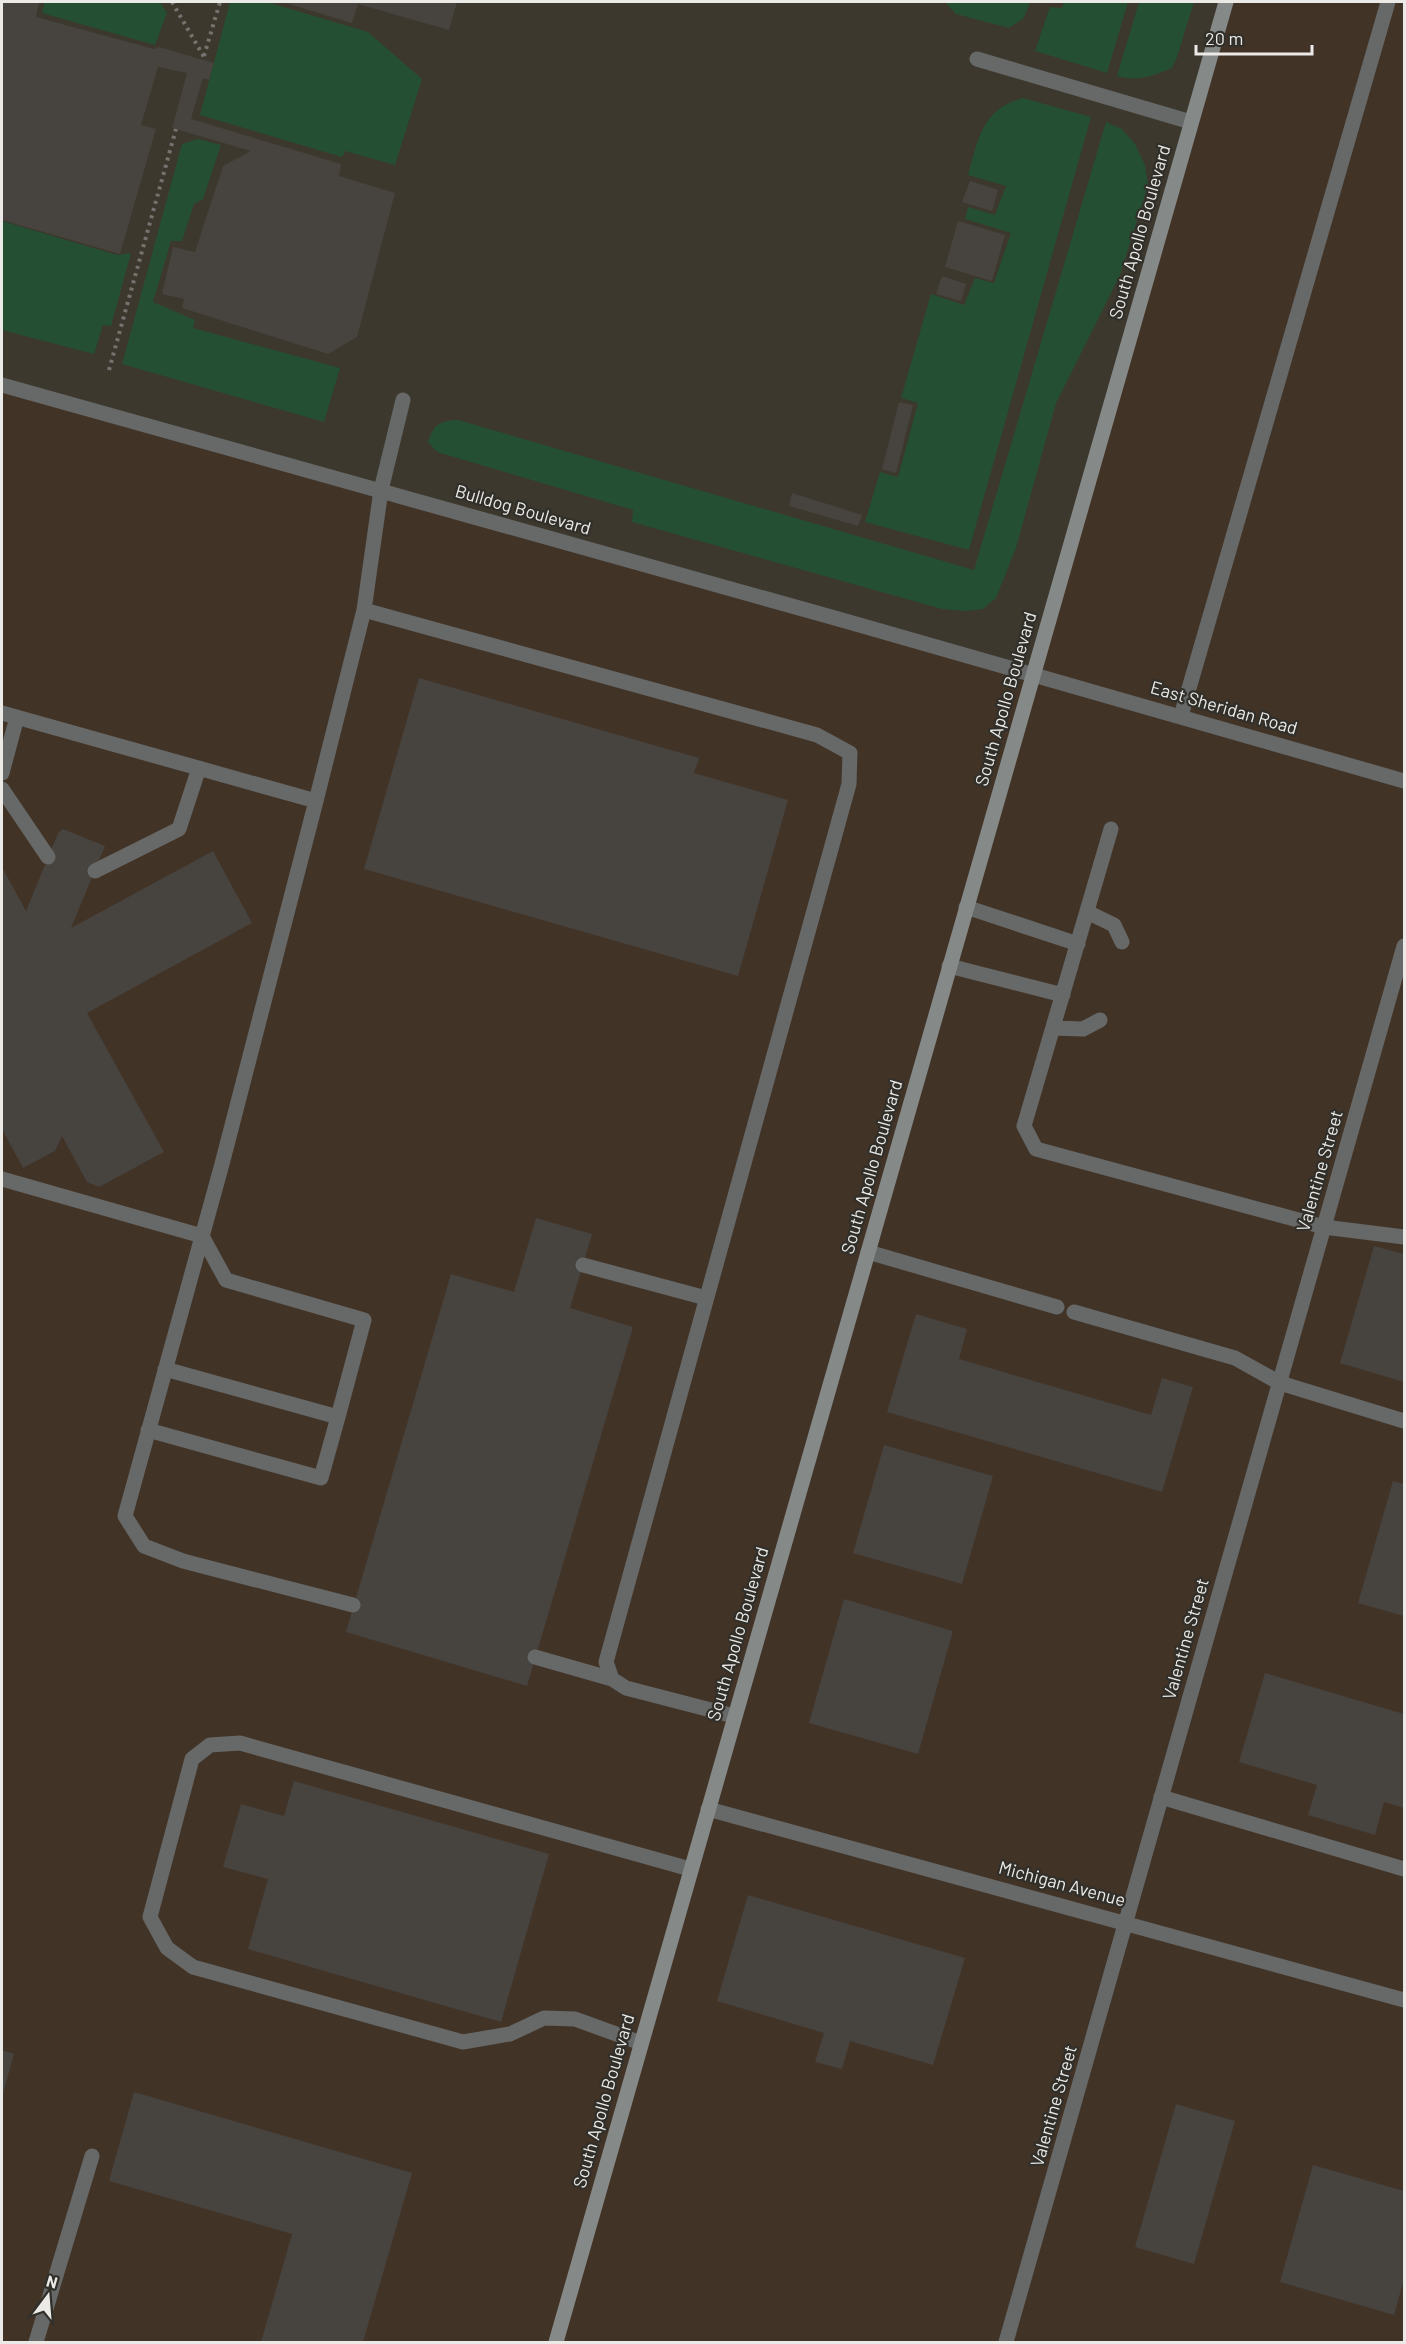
<svg xmlns="http://www.w3.org/2000/svg" width="1406" height="2344" font-family="Barlow,sans-serif">
  <rect width="100%" height="100%" fill="#312f2a"/>
  <path fill="#423327" d="M1226,2H1404V2342H2V381Z"/>
  <path fill="#3d382d" d="M2,2H1226L1033,674L2,385Z"/>
  <path fill="#244f33" d="M45,2H160L167,13L155,45L42,13Z
    M230,2H267L368,32L422,79L395,165L345,151L342,157L200,115Z
    M945,2H1030L1024,18L1009,28L956,14Z
    M1064,2H1128L1107,73L1035,51L1050,7L1062,8Z
    M1139,2H1194L1177,57L1172,68C1154,76 1137,82 1117,76Z
    M1023,98L1091,117L969,550L865,522L880,472L898,477L918,403L901,398L931,294L964,305L975,278L994,283L1011,233L965,219L968,207L995,215L1006,186L968,175C978,139 982,109 1023,98Z
    M1106,122L1122,129L1135,144L1145,165L1148,185L1120,275L1056,403L1016,548L996,598L983,609L966,611L942,609L632,522L633,510L437,452L428,442C433,425 441,420 458,420L974,570Z
    M198,139L221,145L203,199L194,204L182,241H171L153,302L195,320L193,328L340,368L324,422L122,364L182,144Z
    M2,221L117,255L131,253L111,326L103,325L94,354L2,330Z"/>
  <path fill="#47433f" d="M2,2H39L36,17L154,49L159,47L214,63L209,80L203,78L191,119L341,164L339,176L395,193L357,337L328,354L182,308L184,299L162,294L173,247L195,252L223,166L251,151L172,128L187,73L158,67L141,125L156,129L120,254L2,220Z
    M290,2H457L449,30L358,4L352,23L289,4Z
    M970,181L998,190L992,211L962,202Z
    M958,221L1005,235L992,281L945,267Z
    M942,276L966,284L961,301L936,294Z
    M899,402L913,405L896,473L882,469Z
    M792,493L862,515L858,526L789,506Z
    M419,678L699,758L694,773L788,800L738,976L364,869Z
    M63,829L105,846L71,928L213,851L252,923L87,1013L164,1152L99,1187L87,1182L62,1136L55,1151L23,1168L2,1129V867L26,911L58,833Z
    M536,1218L592,1234L570,1308L633,1327L527,1686L346,1632L451,1274L514,1292Z
    M1374,1246L1404,1254V1382L1340,1363Z
    M916,1314L967,1329L959,1359L1151,1415L1162,1378L1193,1387L1162,1492L887,1412Z
    M884,1445L993,1476L962,1584L853,1553Z
    M1393,1481L1404,1484V1616L1358,1603Z
    M844,1599L953,1631L918,1754L809,1723Z
    M1265,1673L1404,1714V1808L1384,1802L1375,1835L1308,1815L1317,1785L1239,1762Z
    M294,1781L549,1854L501,2022L248,1949L268,1879L223,1867L241,1804L284,1816Z
    M748,1895L965,1958L933,2065L850,2041L842,2069L815,2062L824,2033L717,2001Z
    M2,2050L14,2054L2,2097Z
    M134,2092L412,2173L363,2342H261L292,2234L109,2181Z
    M1176,2104L1235,2121L1194,2264L1135,2247Z
    M1313,2165L1404,2191V2279L1394,2315L1280,2282Z"/>
  <g fill="none" stroke-linecap="round" stroke-linejoin="round">
    <path stroke="#75736f" stroke-width="4" stroke-dasharray="3 4.5" stroke-linecap="butt" d="M172,2L204,57
      M204,56L220,2
      M109,370L176,129"/>
    <path stroke="#666968" stroke-width="15" d="M977,59L1191,122
      M364,610L817,735L850,753L849,784L606,1662L612,1679L626,1688L734,1716
      M2,713L316,801L364,610L381,490L403,400
      M1181,716L1388,2
      M2,773L17,717
      M2,789L48,857
      M316,801L222,1164L125,1516L144,1546L183,1561L353,1605
      M1111,829L1024,1126L1036,1149L1324,1227L1404,1237
      M95,871L179,829L199,768
      M966,907L1078,944
      M1087,912L1114,925L1122,942
      M949,966L1063,995
      M1053,1028L1083,1029L1100,1020
      M2,1179L202,1236L226,1280L364,1320L338,1417L165,1369
      M868,1252L1057,1307
      M583,1265L706,1298
      M1074,1312L1235,1358L1280,1383L1404,1421
      M148,1430L321,1478L338,1417
      M535,1657L612,1679
      M1161,1797L1404,1869
      M641,2043L575,2019L544,2018L510,2034L463,2042L193,1967L167,1948L150,1917L192,1759L210,1745L240,1743L690,1869
      M36,2342L92,2156"/>
    <path stroke="#666968" stroke-width="15" d="M2,385L849,622L1404,781
      M708,1809L1404,2000
      M1006,2342L1404,946"/>
    <path stroke="#858988" stroke-width="15" d="M556,2342L1226,2"/>
  </g>
  <g text-anchor="middle" stroke-width="4.5" stroke-linejoin="round" paint-order="stroke">
    <g font-size="18" fill="#eceae7" stroke="#312f2a">
      <text transform="translate(1140 232) rotate(-74)" y="6">South Apollo Boulevard</text>
      <text transform="translate(523 510) rotate(16)" y="6">Bulldog Boulevard</text>
      <text transform="translate(1006 699) rotate(-74)" y="6">South Apollo Boulevard</text>
      <text transform="translate(1224 708) rotate(16)" y="6">East Sheridan Road</text>
      <text transform="translate(872 1167) rotate(-74)" y="6">South Apollo Boulevard</text>
      <text transform="translate(1320 1171) rotate(-74)" y="6">Valentine Street</text>
      <text transform="translate(738 1634) rotate(-74)" y="6">South Apollo Boulevard</text>
      <text transform="translate(1186 1639) rotate(-74)" y="6">Valentine Street</text>
      <text transform="translate(1062 1884) rotate(15)" y="6">Michigan Avenue</text>
      <text transform="translate(604 2101) rotate(-74)" y="6">South Apollo Boulevard</text>
      <text transform="translate(1054 2106) rotate(-74)" y="6">Valentine Street</text>
    </g>
  </g>
  <rect width="1406" height="2344" fill="none" stroke="#eceae7" stroke-width="6"/>
  <g transform="translate(48 2296) rotate(16)" stroke="#312f2a" stroke-width="4.5" paint-order="stroke">
  <path d="M0-4.5L10 22L0 15L-10 22Z" fill="#eceae7"/>
  <text y="-9" font-size="16" font-weight="bold" text-anchor="middle" fill="#eceae7">N</text>
  </g>
  <path d="M1196 45v9h116v-9" fill="none" stroke="#eceae7" stroke-width="3"/>
  <text x="1205" y="45" font-size="18" fill="#eceae7" stroke="#312f2a" stroke-width="4.5" paint-order="stroke">20 m</text>
</svg>
